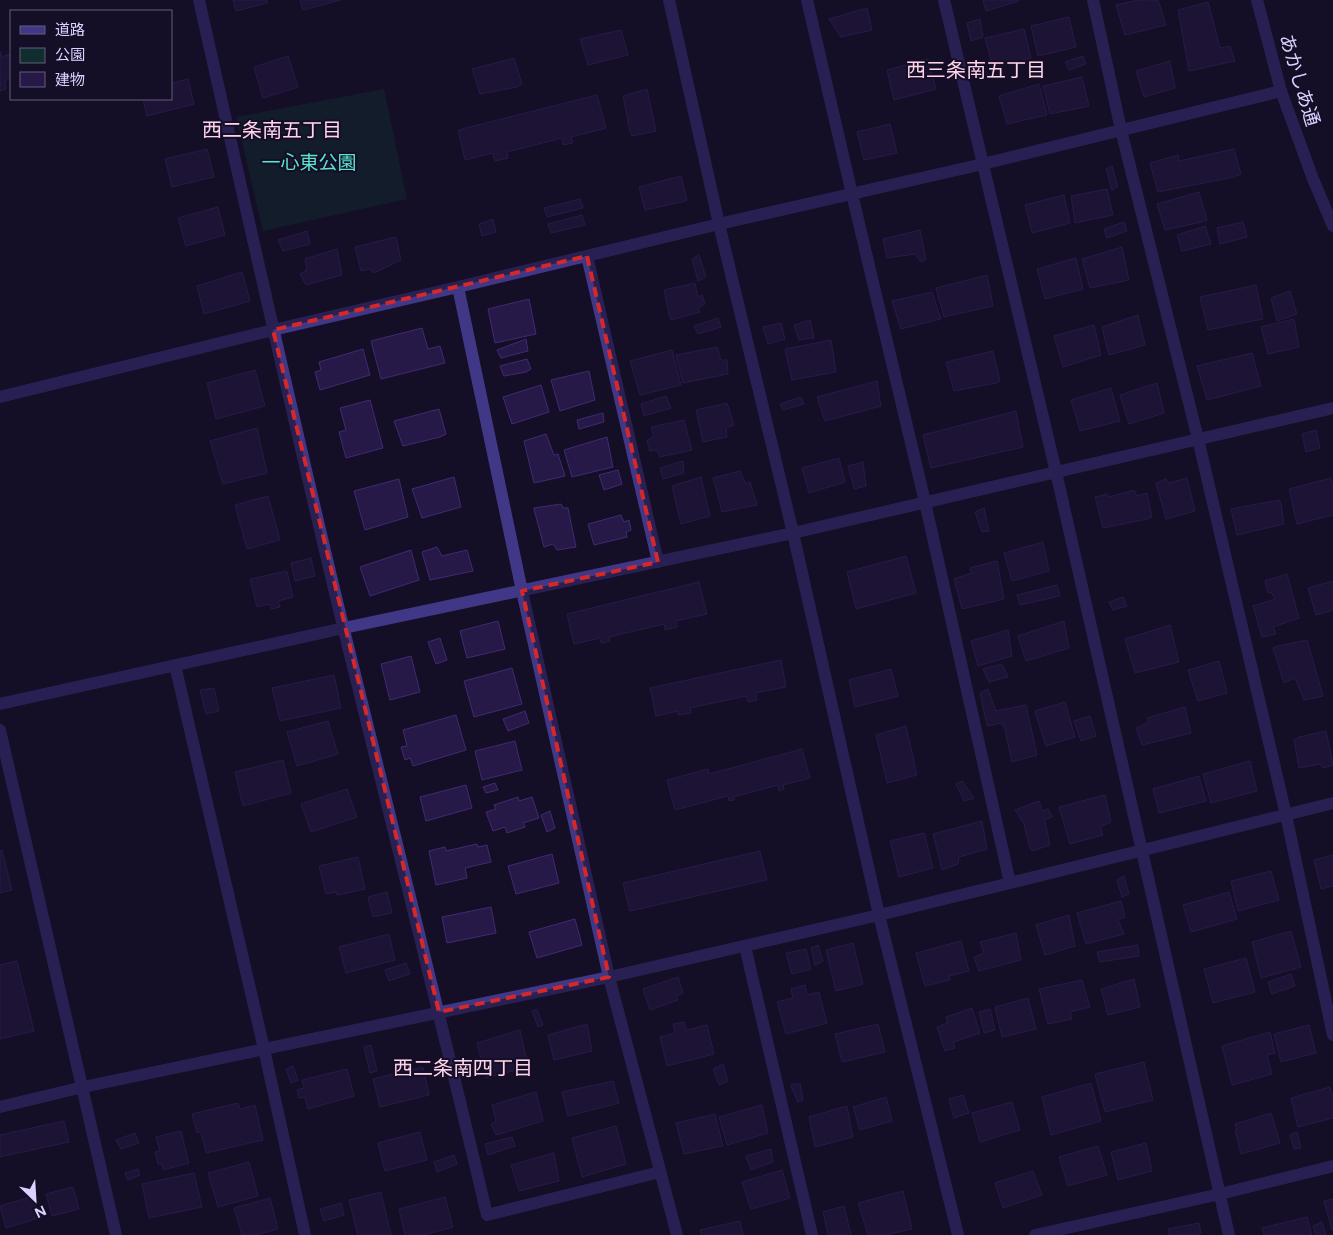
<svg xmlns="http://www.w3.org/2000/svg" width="1333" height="1235" font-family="Figtree,'Noto Sans JP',sans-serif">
  <rect width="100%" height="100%" fill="#140e26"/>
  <path fill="#102e30" d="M384,89L407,199L263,231L236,117Z"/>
  <path fill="#271947" stroke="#402a74" d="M233,0H267V3L236,11Z
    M300,0H341L303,10Z
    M983,0H1018L1019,1L986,11Z
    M1138,0H1158L1166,25L1125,35L1116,5Z
    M1208,2L1220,48L1230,46L1235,61L1189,71L1178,10Z
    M867,8L872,30L841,37L829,19Z
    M1069,17L1076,47L1038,56L1031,26Z
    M980,19L983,37L971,41L967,23Z
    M1024,29L1031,58L993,68L985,38Z
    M621,30L628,55L588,65L580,39Z
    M0,51L2,57L9,54L11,64V78L5,81L6,89L0,91Z
    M288,56L298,87L263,98L254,67Z
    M1083,56L1086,64L1069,70L1065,62Z
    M514,58L522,84L517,87L480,94L472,69Z
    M928,59L936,89L894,100L887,70Z
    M1170,61L1175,88L1144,97L1136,71Z
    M1082,77L1089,106L1050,114L1043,86Z
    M188,79L194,104L147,116L143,99H171V83Z
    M1039,84L1047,115L1007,124L999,96Z
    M647,89L656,131L632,136L630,132L623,96Z
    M597,95L606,128L571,137L573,143L563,145L562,138L507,152L508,158L495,161L493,153L465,160L458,130Z
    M890,124L897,153L864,160L857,132Z
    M207,149L214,177L172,187L165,159Z
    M1234,149L1241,174L1234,177L1158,192L1150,163L1178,155L1179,161Z
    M1112,166L1118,187L1112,190L1106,169Z
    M681,176L687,200L682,202L645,210L639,187Z
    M1107,189L1113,215L1075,223L1071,196Z
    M1199,192L1207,220L1202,222L1165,230L1157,204Z
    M1064,195L1070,223L1032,233L1025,205Z
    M580,199L583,208L547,217L544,208Z
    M218,207L225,235L186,246L178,218Z
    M582,215L585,225L551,233L548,224Z
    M493,219L496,232L482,236L479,224Z
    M1124,222L1127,231L1107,238L1104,229Z
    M1243,222L1247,237L1220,244L1217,228Z
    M1205,226L1211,244L1182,251L1177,235Z
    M920,230L926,259L921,262L915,254L887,258L883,239Z
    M307,231L310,244L283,251L278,240Z
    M395,237L397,241L401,260L374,273L370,269L361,271L355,247Z
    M1122,247L1129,280L1090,288L1082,259Z
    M337,249L342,275L306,285L300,274L307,270L305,259Z
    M699,255L706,277L698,281L692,259Z
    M1076,258L1083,289L1045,299L1037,269Z
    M242,272L250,301L204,314L197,286Z
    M987,275L993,306L944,317L936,288Z
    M695,283L697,294L698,297L702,295L705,304L698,308L700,312L671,320L669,315L664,290Z
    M1256,285L1263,319L1208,330L1200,297Z
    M1290,291L1297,314L1277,321L1271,298Z
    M932,292L941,319L901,329L892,301Z
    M529,299L536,334L495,343L488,309Z
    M1138,315L1145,345L1109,355L1102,327Z
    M718,318L721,327L698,334L694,326Z
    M1294,319L1299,347L1268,354L1261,327Z
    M810,320L814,338L799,340L794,325Z
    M781,323L785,339L768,344L763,327Z
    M1094,325L1101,355L1063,367L1054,336Z
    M422,328L428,349L440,346L445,363L381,379L371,341Z
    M526,339L528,351L501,358L497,350Z
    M831,340L836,372L792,380L785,349Z
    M717,347L721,360H727L728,374L683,383L676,355Z
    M363,349L370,375L320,390L315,372L321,370L319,362Z
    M672,350L681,385L640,395L630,361Z
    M993,351L1000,381L996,383L954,391L946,362Z
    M1252,353L1261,386L1207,400L1197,366Z
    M527,359L531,369L526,372L504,376L500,366Z
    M255,370L265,406L216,419L207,383Z
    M589,371L595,400L560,411L551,380Z
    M877,381L881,406L825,421L817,397Z
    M1157,383L1164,413L1129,424L1120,395Z
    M541,385L549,412L512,424L503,397Z
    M1111,388L1120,421L1080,431L1071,400Z
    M666,396L671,408L644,416L641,404Z
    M801,397L804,404L783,410L780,404Z
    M370,400L383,448L346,458L339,432L346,430L340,408Z
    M727,403L734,425L726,428L727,437L703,442L696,410Z
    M439,409L446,434L440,437L403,446L394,421Z
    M1016,411L1023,447L931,468L923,435Z
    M603,413L604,422L579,429L577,420Z
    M684,420L692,450L660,457L657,450L650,451L647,440L654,437L651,427Z
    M257,428L267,473L223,484L210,441Z
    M1316,430L1320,448L1306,452L1302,434Z
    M546,434L554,455L558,454L565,476L534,483L524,441Z
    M607,437L613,467L572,477L564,450Z
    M839,458L845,482L809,493L802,468Z
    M683,461L684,473L663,479L660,468Z
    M863,462L866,486L854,489L848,466Z
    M618,470L622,484L604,490L599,475Z
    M740,471L746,484L750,482L757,505L722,512L713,478Z
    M454,477L461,507L422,518L412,489Z
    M701,477L710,516L681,524L672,486Z
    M1187,478L1195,511L1166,519L1156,483L1166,479L1169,483Z
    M1331,478L1333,487V515L1297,524L1289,489Z
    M399,479L408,517L365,530L354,491Z
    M1134,490L1137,496L1147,493L1152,517L1147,519L1103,528L1095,497L1107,494L1109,497Z
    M268,496L280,540L247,549L235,505Z
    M1279,500L1281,504L1284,524L1237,535L1231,509Z
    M561,504L563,508H568L576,547L557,550L553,544L544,547L534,509V508Z
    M984,508L989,531L982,532L975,512Z
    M621,515L624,522L629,520L631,530L626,532L627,537L594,545L588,524Z
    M1043,542L1049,571L1012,581L1004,553Z
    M437,547L442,556L467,550L473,571L430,580L422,552Z
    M411,550L419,580L370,596L360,567Z
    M906,556L916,593L856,609L847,572Z
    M311,558L315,576L295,581L291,563Z
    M997,561L1004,599L962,609L954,579L972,573L970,568Z
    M287,571L293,597L278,601L280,607L271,609L270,604L257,607L250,579Z
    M1287,574L1299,618L1273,627L1276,634L1262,637L1253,606L1275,599L1271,592L1268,593L1265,581Z
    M1333,581V610L1316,615L1308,588Z
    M699,582L707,614L676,621L677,627L665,630L664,624L609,637L610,641L601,643L600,638L574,644L567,614Z
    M1057,585L1060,596L1020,605L1017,595Z
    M1123,597L1127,606L1113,610L1109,602Z
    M498,621L505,649L467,658L460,631Z
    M1064,621L1069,648L1026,661L1018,636Z
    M1170,625L1179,662L1135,673L1125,639Z
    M1008,630L1012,656L978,666L971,641Z
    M440,638L447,660L436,664L428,642Z
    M1307,640L1323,696L1304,700L1295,678L1284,683L1273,648L1277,646Z
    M411,656L420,692L390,700L381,664Z
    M781,660L786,687L756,693L757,700L748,702L746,696L690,708L691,713L678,715V711L656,716L650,688Z
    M1219,661L1227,693L1198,701L1188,670Z
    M1002,664L1008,677L989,682L983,669Z
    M512,668L522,704L474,717L464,681Z
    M891,669L898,696L855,707L849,680Z
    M334,675L341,708L280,721L272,688Z
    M214,688L219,711L206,714L200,690Z
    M988,689L996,711L1026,705L1037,755L1012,762L1005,730L1002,723L987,726L980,693Z
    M1065,702L1075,737L1046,746L1035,711Z
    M1185,707L1191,733L1142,745L1136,728L1149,722L1147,718Z
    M525,711L529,723L508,731L503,719Z
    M456,715L466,750L413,766L410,758L405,760L401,747L407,746L403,730Z
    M1090,716L1096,736L1081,741L1074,721Z
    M328,721L338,754L297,766L287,732Z
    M906,726L917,775L887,783L876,735Z
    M1326,731L1333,765L1323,768L1320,764L1299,768L1294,740L1299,737Z
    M515,741L522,770L482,780L475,751Z
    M802,749L810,778L783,785L784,789L779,791L778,785L733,797L734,800L729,801L728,796L675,810L667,780L708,769L709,774Z
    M283,760L291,793L243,806L235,772Z
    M1250,761L1257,791L1211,803L1203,774Z
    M1199,776L1206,801L1159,813L1153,789Z
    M962,781L974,798L964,801L956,784Z
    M495,783L498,790L486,793L483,787Z
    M466,785L472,808L426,821L420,797Z
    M347,789L357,817L311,832L301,804Z
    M1105,795L1111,822L1100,827L1103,835L1070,844L1059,807Z
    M518,797L519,801L532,797L539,818L523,823L525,827L507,833L505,827L493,831L486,812L496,809L494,805Z
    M1039,801L1043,811L1048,809L1052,817L1045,820L1050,845L1032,851L1029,845L1024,824L1015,810Z
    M550,811L555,828L547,832L541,815Z
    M982,821L987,849L959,857L958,864L942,870L933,834Z
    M924,833L933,868L899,877L890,841Z
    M477,844L478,847L487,845L491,862L465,868L467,878L436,885L429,851L445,847L446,851Z
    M2,850L12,890L0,893V851Z
    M760,851L767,880L630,911L623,883Z
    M552,854L559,883L516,894L508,866Z
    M1333,855V886L1321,889L1314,860Z
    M358,857L365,889L337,895L336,892L326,894L319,866Z
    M1271,871L1279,900L1238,911L1231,881Z
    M1124,876L1129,894L1122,897L1117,880Z
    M387,892L392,913L373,917L368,897Z
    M1229,892L1237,919L1191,932L1183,905Z
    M1121,901L1125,917L1118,920L1124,934L1086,944L1077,913Z
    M491,907L496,933L447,943L442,917Z
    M1069,915L1075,946L1045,955L1036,925Z
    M575,919L582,945L537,958L529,932Z
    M1291,931L1301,967L1261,978L1252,942Z
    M1016,933L1021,960L979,971L974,957L984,953L980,942Z
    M389,934L395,960L346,973L339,947Z
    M961,941L969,971L949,976L950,980L925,986L916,953Z
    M853,943L863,984L836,991L826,950Z
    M818,945L823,961L815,965L811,948Z
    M1138,945L1139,956L1100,962L1097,952Z
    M806,949L811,969L792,974L786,953Z
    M1246,958L1255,992L1213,1003L1204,969Z
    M17,961L34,1031L0,1039V965Z
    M406,963L410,974L389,981L385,970Z
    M1291,974L1295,986L1272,994L1268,982Z
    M678,977L683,993L677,995L678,1000L650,1010L643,989Z
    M1134,979L1140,1007L1108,1015L1101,989Z
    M1082,980L1090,1007L1070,1012L1072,1019L1048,1024L1039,989Z
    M805,985L807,995L819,992L827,1023L786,1034L777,1002L793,998L791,989Z
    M1028,998L1036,1029L1002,1037L995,1007Z
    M972,1008L980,1033L953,1042L955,1048L945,1051L937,1027L948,1023L946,1017Z
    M537,1009L543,1025L538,1027L532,1011Z
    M990,1009L995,1030L984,1033L979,1012Z
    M684,1022L686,1030L707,1025L714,1054L667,1066L660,1037L675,1033L673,1024Z
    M587,1024L592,1051L554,1060L548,1035Z
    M878,1024L885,1052L842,1062L835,1034Z
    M1309,1025L1316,1053L1281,1062L1274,1034Z
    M520,1030L528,1067L486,1078L477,1043Z
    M1270,1032L1275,1053L1267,1055L1272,1074L1232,1085L1222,1046Z
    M371,1045L377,1071L370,1073L364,1047Z
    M1144,1062L1153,1100L1105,1112L1095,1074Z
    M723,1064L728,1081L719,1085L713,1069Z
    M293,1066L298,1080L291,1083L286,1069Z
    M423,1067L429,1095L380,1107L373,1079Z
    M347,1069L354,1096L308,1109L305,1097L299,1098L297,1090L304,1088L302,1080Z
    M613,1081L619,1103L568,1116L562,1092Z
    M1091,1083L1101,1121L1051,1135L1042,1097Z
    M792,1084H800L803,1100L798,1102L791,1086Z
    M1330,1087L1333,1097V1118L1298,1127L1291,1098Z
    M536,1092L543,1121L496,1135L491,1124L496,1121L492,1105Z
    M963,1095L969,1113L954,1118L949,1099Z
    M886,1097L892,1121L860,1130L853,1107Z
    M1012,1102L1020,1130L980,1142L972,1113Z
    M238,1103L240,1109L255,1105L263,1140L206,1153L201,1132L197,1133L192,1114Z
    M762,1105L768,1133L727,1145L719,1117Z
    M847,1106L853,1137L815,1147L809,1117Z
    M1271,1113L1280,1143L1241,1154L1235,1130H1237L1235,1124Z
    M715,1114L723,1146L684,1154L676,1123Z
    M64,1121L69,1142L0,1157V1135Z
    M616,1126L626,1164L582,1177L572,1138Z
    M181,1131L189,1163L163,1170L162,1164H158L155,1152L160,1151L156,1137Z
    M420,1132L427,1160L385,1171L378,1143Z
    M1297,1132L1301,1148L1294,1149L1290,1135Z
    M135,1133L139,1143L121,1149L116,1140Z
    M512,1137L515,1146L488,1155L485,1144Z
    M1146,1143L1152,1171L1118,1180L1111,1152Z
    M1098,1146L1107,1175L1068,1186L1059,1157Z
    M771,1149L773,1162L751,1170L746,1156Z
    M554,1153L559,1181L519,1191L511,1165Z
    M454,1155L457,1164L437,1172L434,1162Z
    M249,1162L258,1196L218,1207L208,1173Z
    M138,1169L140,1175L128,1180L125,1173Z
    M782,1170L790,1198L751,1209L742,1182Z
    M1033,1171L1042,1195L1003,1208L995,1183Z
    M194,1173L202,1207L149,1218L142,1184Z
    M73,1187L79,1209L52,1216L46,1194Z
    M903,1191L912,1229L886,1235H868L858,1203Z
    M381,1192L391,1235H358L349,1200Z
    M33,1196L39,1218L6,1228L0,1206Z
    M445,1197L453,1227L424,1235H405L399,1209Z
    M270,1198L278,1229L256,1235H242L234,1208Z
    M1333,1199V1230H1332L1324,1201Z
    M341,1203L344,1215L324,1221L320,1209Z
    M844,1206L851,1235H828L823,1212Z
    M1307,1217L1312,1235H1264L1262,1228Z
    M740,1221L743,1235H701L700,1230Z
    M1322,1222L1326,1235H1316L1313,1226Z
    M1199,1223L1201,1233L1195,1235H1169L1168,1229Z"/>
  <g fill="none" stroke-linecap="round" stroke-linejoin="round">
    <path stroke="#413787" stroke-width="12" d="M199,0C246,210 293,420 344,630C392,825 441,1019 487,1215L660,1172
      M669,0L719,224L793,533L879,915L958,1235
      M807,0L852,194L925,502L1010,883L1333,803
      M944,0L1056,472L1229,1235
      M1093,0L1121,130L1198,439L1286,815L1333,1035
      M587,256L658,562
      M458,287L522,591L609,977L677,1235
      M0,397L273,330L458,287L719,224L983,164L1281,91
      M175,665L264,1049L305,1235
      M0,704L344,628L793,533L1333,408
      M0,730L116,1235
      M745,946L812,1235
      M0,1107L83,1087L609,977L879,915L1010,883
      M1035,1235L1220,1194L1333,1166"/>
    <path stroke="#413787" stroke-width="12" d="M1257,0L1281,91L1313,179L1333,226"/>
  </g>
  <path d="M0 0H1333V1235H0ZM587,256L658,562L522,591L609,977L439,1012L273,330Z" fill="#140e26" fill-opacity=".55" fill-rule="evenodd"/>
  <path fill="none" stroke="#d62828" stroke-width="4" stroke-dasharray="10 6" stroke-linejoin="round" d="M587,256L658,562L522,591L609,977L439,1012L273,330Z"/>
  <g text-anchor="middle" stroke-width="4" stroke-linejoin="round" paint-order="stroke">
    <g font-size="19" fill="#dcd2ff" stroke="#140e26">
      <text transform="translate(1300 80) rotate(73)" y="7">あかしあ通</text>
    </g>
    <g font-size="19" fill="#59e4cf" stroke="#140e26">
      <text x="309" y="169">一心東公園</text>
    </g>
    <g font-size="20" fill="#ffd4eb" stroke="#140e26">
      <text x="976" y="77">西三条南五丁目</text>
      <text x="272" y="137">西二条南五丁目</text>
      <text x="463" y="1075">西二条南四丁目</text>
    </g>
  </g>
  <rect x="10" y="10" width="162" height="90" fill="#140e26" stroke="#645c7d"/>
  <rect x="20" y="26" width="25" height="8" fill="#413787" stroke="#645c7d"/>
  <text x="55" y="35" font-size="15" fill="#dcd2ff">道路</text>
  <rect x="20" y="48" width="25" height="15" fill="#102e30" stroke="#645c7d"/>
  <text x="55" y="60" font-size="15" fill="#dcd2ff">公園</text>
  <rect x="20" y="72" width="25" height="15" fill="#271947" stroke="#645c7d"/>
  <text x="55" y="85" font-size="15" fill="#dcd2ff">建物</text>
  <g transform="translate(35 1200) rotate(155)" stroke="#140e26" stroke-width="4" paint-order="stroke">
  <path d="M0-4L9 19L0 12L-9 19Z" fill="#dcd2ff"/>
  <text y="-8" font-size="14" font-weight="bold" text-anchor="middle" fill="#dcd2ff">N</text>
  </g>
</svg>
